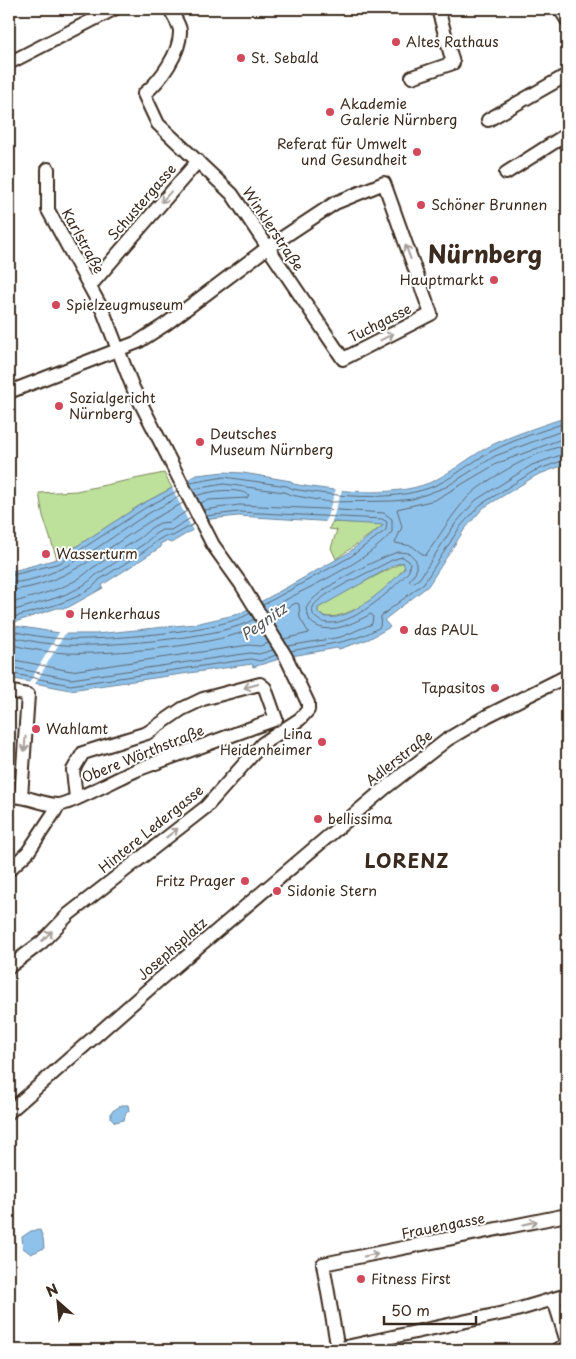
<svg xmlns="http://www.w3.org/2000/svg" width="576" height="1359" font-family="'Playpen Sans',sans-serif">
  <rect width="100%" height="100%" fill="#fff"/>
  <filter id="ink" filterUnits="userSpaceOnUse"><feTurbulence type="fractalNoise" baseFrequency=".02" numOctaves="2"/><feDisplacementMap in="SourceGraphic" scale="10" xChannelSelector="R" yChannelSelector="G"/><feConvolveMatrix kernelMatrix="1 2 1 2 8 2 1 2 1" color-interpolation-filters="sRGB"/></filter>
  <g filter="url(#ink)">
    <path fill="#bde09a" stroke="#7c855c" d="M164,473L172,488L142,504L57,559L43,516L39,493L76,491Z
      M332,522L385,524L336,559L331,548L337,530L329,529Z
      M401,563H404L405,566C395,585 339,630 318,613V608L337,596Z"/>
    <path fill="#8fc2eb" stroke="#6d8599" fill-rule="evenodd" d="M567,417V464L537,475L483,508L464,530L428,586L384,620L390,627L369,639L339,649L337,648L286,657L253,667L252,664L70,690L9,678V625L66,634H96L195,624L239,614L348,553L384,525L238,516L211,519L171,543L166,541L160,544L161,547L102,585L103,588L67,608H57L9,624V572L57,559L142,504L197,475L224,472L243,473L291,481L293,484C332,491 391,498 429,483C450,474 468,458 488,447C509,436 544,425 567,417ZM403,562L405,568C390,585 341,632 318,613V608L394,565Z
      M122,1105H128L129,1111L126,1113L124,1120L115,1122L111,1118V1112Z
      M40,1230L43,1238L44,1248L31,1254L23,1248L22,1237L31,1231Z"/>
    <path fill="#fff" d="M188,479L209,520L193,531L172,488Z
      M336,489L342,490L331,524L325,523Z
      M60,631L66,632L35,684L29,683Z"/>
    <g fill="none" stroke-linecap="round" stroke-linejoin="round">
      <path stroke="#5d6770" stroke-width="1" d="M567,437L498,463L435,500L397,509L402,527L395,543L412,546L425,556C440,536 451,515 468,497C484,480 544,446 567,446
        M190,483L224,477L287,486L293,489C333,496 389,502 429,488C452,480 470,462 492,451C515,439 543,431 567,422
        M193,489L224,484L284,492L291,495L329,502L393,501L413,499L446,487L495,456L567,429
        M196,496C209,491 237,487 249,495L247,498L209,500L200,503
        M204,510L239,505L324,509L384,513L392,519V532C362,567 305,587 266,611
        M206,516L239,512L382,519L387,522L386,530L350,557L263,605
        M403,557L410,562L409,571C394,589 337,642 314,616C312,612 312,609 314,605C325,591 375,570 392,560Z
        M9,576L60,563L145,508L177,491
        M9,583C61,580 103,542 146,515C157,508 169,503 180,496
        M9,590C61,588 107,548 149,522C160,515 172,509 183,503
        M9,604C38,594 69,590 91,569L141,537L151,528L160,523L170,522L187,511
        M9,612C38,602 75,597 96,575L144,544L155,534L162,530H171L191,518
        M270,617L296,603L299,604L300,618L309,633L284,639
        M9,619C34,610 85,601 99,580L146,550L158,540L165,536H173L194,524
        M9,630C26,635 47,638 65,639C97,641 228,631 250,613
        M9,636C27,641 47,644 65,645C102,647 226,638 254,619
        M9,644C27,649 47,652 66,653C105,655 227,646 258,625
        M288,646L341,637L372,624L373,616L371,614C353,623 327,638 310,621L306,609C312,590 379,558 398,552L409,553L416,560V571L409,581L413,583L420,578L455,524L476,500L532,465L567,453
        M291,651C323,644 352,644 380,627L381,616L424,583L460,527L480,505L534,471L567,459
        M9,659L71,671L249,645L260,646L269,643
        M9,667L71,679L250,653L259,654L273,650
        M9,673L70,685L251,659L260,661L276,655"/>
      <g stroke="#3b2a1e" stroke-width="16">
        <path id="street" d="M560,9L567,20
          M9,63L114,9
          M412,77L453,63L438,9
          M488,120L567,75
          M506,173L567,134
          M90,286L198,161
          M9,392L138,342L166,324L267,248L335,203L384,183L431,314L343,359L232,194L158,124L144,94C160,81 181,53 180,30C179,24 173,15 170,9
          M9,691L28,695L21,797
          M9,797C25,794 42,805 58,805C68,805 124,775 139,769L276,719L265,688L260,684L203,699L182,709L147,733L83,753L73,770L76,798
          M9,870L28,852L59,805
          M9,967L42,942L69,914L206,807L262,744L300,719L308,710V703L286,657L241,584L213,545L133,388L103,311L48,210V169
          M9,1112L159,980L385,788L448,739L487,716L567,676
          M554,1300L567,1342
          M332,1350L513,1311L567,1295
          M338,1350L323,1264L567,1215
          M557,1350L567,1344"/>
      </g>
      <use href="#street" stroke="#fff" stroke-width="12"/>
    </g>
    <defs><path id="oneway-shaft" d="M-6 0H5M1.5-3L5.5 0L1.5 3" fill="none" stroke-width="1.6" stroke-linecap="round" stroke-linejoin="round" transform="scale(1.25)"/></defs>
    <g stroke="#a79f9a">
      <use href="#oneway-shaft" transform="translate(166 197) rotate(132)"/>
      <use href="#oneway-shaft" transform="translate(408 252) rotate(-110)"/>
      <use href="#oneway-shaft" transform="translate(387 337) rotate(-27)"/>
      <use href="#oneway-shaft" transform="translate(251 686) rotate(164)"/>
      <use href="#oneway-shaft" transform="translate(25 744) rotate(94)"/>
      <use href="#oneway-shaft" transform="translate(172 833) rotate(-38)"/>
      <use href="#oneway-shaft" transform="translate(47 936) rotate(-45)"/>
      <use href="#oneway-shaft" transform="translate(530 1223) rotate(-13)"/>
      <use href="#oneway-shaft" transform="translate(371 1255) rotate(-11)"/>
    </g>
  </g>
  <g fill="#d1495b" stroke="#fff" stroke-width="2">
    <circle cx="396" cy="42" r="5"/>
    <circle cx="241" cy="58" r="5"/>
    <circle cx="330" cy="112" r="5"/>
    <circle cx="417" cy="152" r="5"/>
    <circle cx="421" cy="205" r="5"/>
    <circle cx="494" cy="280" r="5"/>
    <circle cx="56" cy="305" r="5"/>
    <circle cx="59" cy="406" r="5"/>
    <circle cx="200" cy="442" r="5"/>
    <circle cx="46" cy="554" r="5"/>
    <circle cx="70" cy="614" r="5"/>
    <circle cx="404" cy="630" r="5"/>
    <circle cx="495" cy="688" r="5"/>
    <circle cx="36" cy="729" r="5"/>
    <circle cx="322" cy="742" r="5"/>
    <circle cx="318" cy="819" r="5"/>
    <circle cx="245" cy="881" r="5"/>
    <circle cx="277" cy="891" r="5"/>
    <circle cx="361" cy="1279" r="5"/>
  </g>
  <g text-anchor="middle" stroke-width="4" stroke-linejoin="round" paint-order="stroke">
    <g font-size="14" fill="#3b2a1e" stroke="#fff" text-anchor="start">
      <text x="406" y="47">Altes Rathaus</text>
      <text x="251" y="63">St. Sebald</text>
      <text x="340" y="109">Akademie<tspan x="340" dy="16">Galerie Nürnberg</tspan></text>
      <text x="407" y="149" text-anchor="end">Referat für Umwelt<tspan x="407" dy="16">und Gesundheit</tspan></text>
      <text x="431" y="210">Schöner Brunnen</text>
      <text x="484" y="285" text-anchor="end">Hauptmarkt</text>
      <text x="66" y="310">Spielzeugmuseum</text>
      <text x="69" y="403">Sozialgericht<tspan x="69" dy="16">Nürnberg</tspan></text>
      <text x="210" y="439">Deutsches<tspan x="210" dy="16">Museum Nürnberg</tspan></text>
      <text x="56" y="559">Wasserturm</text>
      <text x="80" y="619">Henkerhaus</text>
      <text x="414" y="635">das PAUL</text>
      <text x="485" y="693" text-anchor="end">Tapasitos</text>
      <text x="46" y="734">Wahlamt</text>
      <text x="312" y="739" text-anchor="end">Lina<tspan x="312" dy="16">Heidenheimer</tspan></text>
      <text x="328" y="824">bellissima</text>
      <text x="235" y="886" text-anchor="end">Fritz Prager</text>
      <text x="287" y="896">Sidonie Stern</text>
      <text x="371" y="1284">Fitness First</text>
    </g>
    <g font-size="14" fill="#3b2a1e" stroke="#fff">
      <text transform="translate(142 202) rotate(-49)" y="5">Schustergasse</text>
      <text transform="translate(273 229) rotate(56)" y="5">Winklerstraße</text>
      <text transform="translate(83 241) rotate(61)" y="5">Karlstraße</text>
      <text transform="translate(380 323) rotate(-27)" y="5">Tuchgasse</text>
      <text transform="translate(143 754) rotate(-22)" y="5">Obere Wörthstraße</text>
      <text transform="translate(399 758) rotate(-38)" y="5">Adlerstraße</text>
      <text transform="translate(151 829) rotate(-39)" y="5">Hintere Ledergasse</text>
      <text transform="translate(172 949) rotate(-41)" y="5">Josephsplatz</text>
      <text transform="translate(443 1226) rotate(-11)" y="5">Frauengasse</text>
    </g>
    <g font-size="15" font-style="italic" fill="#54585c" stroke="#fff">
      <text transform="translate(264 622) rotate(-35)" y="5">Pegnitz</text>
    </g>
    <g font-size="19" font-weight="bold" letter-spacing="1" fill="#3b2a1e" stroke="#fff">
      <text x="407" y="868">LORENZ</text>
    </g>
    <g font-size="24" font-weight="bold" fill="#3b2a1e" stroke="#fff">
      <text x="485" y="263">Nürnberg</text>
    </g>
  </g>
  <rect width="576" height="1359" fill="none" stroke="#fff" stroke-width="30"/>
  <rect x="15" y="15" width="546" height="1329" fill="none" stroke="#3b2a1e" stroke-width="2" filter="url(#ink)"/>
  <g transform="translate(58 1302) rotate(333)" stroke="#ffffff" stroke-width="4" paint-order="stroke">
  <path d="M0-4L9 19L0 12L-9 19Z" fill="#3b2a1e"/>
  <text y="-8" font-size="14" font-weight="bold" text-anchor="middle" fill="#3b2a1e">N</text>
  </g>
  <path d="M384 1316v8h92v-8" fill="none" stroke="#3b2a1e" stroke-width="2.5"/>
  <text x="391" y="1316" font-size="15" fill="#3b2a1e" stroke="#ffffff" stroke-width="4" paint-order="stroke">50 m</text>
</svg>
